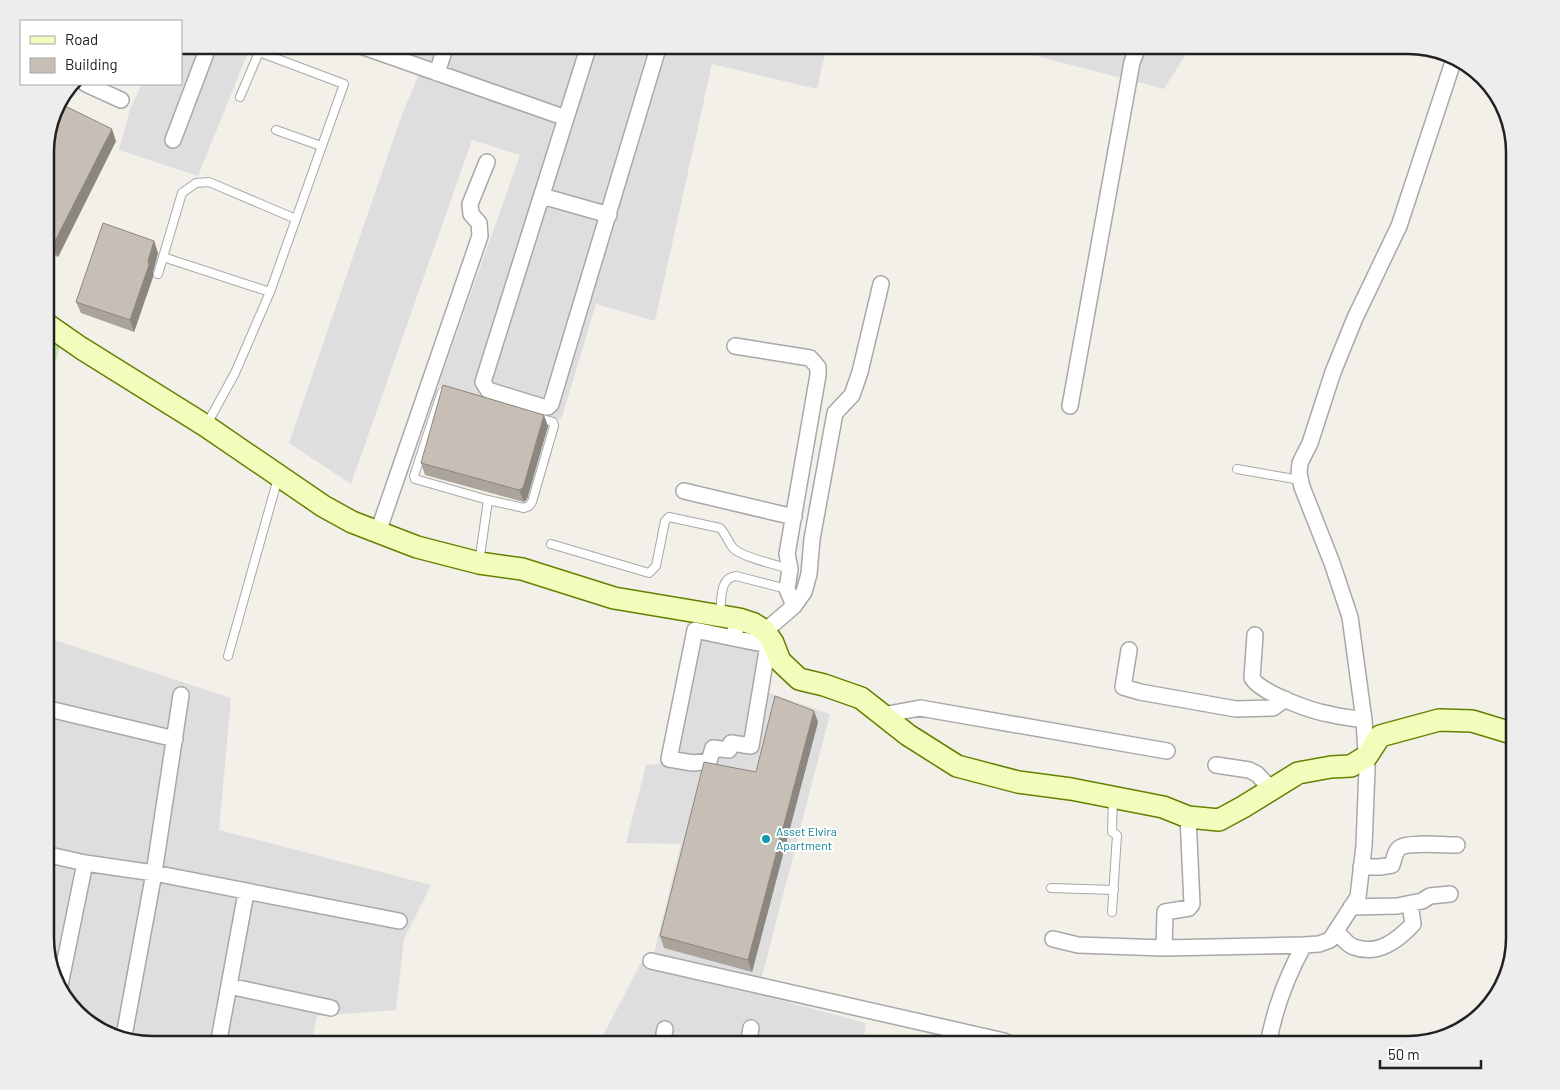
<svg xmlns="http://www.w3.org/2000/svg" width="1560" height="1090" font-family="Barlow,sans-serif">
  <defs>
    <pattern id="grass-dots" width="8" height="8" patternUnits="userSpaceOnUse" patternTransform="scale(1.25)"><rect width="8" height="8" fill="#c5eeac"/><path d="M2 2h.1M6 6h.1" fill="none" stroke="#a9cc94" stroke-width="1.8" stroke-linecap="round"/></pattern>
  </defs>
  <rect width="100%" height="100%" fill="#f2f0e8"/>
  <path fill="#dfdede" d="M181,45H251L198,176L119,150L130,109L142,84H181Z
    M331,45H827L817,89L712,64L655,321L596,304L561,420L438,386L520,155L472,140L351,484L289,443L401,117L419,74Z
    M1002,45H1192L1164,89L1001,47Z
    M692,622L765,640L775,660L767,692L830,714L761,980L654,953L681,844L626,843L646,765L665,763Z
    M45,637L231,698L219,830L431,885L404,939L396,1010L317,1016L311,1045H152L92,1027L59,991L45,945Z
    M641,963L866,1023L863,1045H598Z"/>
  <path fill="url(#grass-dots)" d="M45,335L60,346L45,397Z"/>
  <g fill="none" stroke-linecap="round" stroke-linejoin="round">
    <g stroke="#a8a8a8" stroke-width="10">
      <path id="lane" d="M276,130L321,146
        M163,257L270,292
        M158,274L182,193L196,183L209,182L296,219
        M446,391L553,422L554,426L532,502L529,506L524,508L488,500L415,479L414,476L440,397L442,392Z
        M207,424L235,373L270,292L344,84L259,52L240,97
        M1237,469L1300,480
        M551,544L649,573L656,566L665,521L669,517L720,528C726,534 728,542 733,548C741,557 777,565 790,569
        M479,563L488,500
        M720,613C722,599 719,578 736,576L787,589
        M228,656L278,478
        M1051,888L1114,890
        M1112,912L1117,835L1112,832L1113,798"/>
    </g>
    <g stroke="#a8a8a8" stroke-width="18">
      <path id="street" d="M358,45L566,118
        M589,45L483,382L488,390L543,407H548L551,404L659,45
        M437,73L446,45
        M86,84L121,100
        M173,140L209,45
        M542,196L609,215
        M735,346L810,358L818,367V375L787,554L790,569L787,589L794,606
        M1070,406L1132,62L1139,45
        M684,491L794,517
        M378,532L480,236L479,223L471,214L470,204L487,162
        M765,631L794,606L804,592L809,574L812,539L835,413L852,395L860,372L881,284
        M1255,635L1252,678C1261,693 1311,711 1329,714C1340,717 1352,718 1364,720
        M733,638L768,645L751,746L731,743L729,750L713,748L709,761L693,763L669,759L695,630L733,638L739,619
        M1129,650L1123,687L1140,692L1236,709L1273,708L1285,699
        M45,708L175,739
        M883,715L920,708L1167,751
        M1216,765L1249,770L1257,774L1271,789
        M45,854L85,863L154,873L399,921
        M1361,867H1380L1392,865C1394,859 1395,850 1401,847C1410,842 1446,845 1457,845
        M1351,907L1397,906L1422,901L1430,896L1450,894
        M1336,931C1341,936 1347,945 1354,947C1378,956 1398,940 1413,924L1410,904
        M1053,939L1078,945L1164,948L1304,945
        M1164,948L1165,912L1189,908L1192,904L1188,817
        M651,961L1004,1041L1012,1045
        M229,986L331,1008
        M59,990L85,863
        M124,1036L154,873L181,695
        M218,1045L246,893
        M662,1045L665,1029
        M748,1045L751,1028
        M1268,1045C1274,1010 1287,976 1304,945L1319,944L1330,940L1358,897L1364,846L1367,769L1364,720L1350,617L1332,563L1302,487L1299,473L1300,463L1310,443L1333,372L1355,318L1399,226L1454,59"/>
    </g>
    <g stroke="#658100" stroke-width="24">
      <path id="secondary" d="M45,323L81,348L206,426L323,506L352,522L417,547L479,563L522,569L614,598L739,619L754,624L765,631L773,643L780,661L799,679L824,685L861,698L908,735L957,766L1018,782L1071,789L1163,807L1188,817L1219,820L1243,807L1298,773L1331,767L1351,766L1367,756L1380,736L1439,720L1472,721L1515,734"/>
    </g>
    <use href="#lane" stroke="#fff" stroke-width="8"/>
    <use href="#street" stroke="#fff" stroke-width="15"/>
    <use href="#secondary" stroke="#f2fdbb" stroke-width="21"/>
  </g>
  <path fill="#aba49d" d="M116,141L58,257L45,251V145Z
    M154,241L158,253L153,272V277L134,332L81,313L76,302Z
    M548,426L527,499L524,502L425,475L421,463Z
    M818,722L752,972L664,948L660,936L756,772Z"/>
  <path fill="#8b867f" d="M112,129L116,141L58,257L53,245Z
    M154,241L158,253L153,272V277L134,332L130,320Z
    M544,415L548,426L527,499L524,502L519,490Z
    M814,711L818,722L752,972L748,960Z"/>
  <path fill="#c7bfb6" stroke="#8b867f" d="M59,103L112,129L53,245L45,241V145L53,111Z
    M103,223L154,241L148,261L149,265L130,320L76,302Z
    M443,385L544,415L523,488L519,490L421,463Z
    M775,696L814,711L748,960L660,936L704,762L756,772Z"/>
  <circle fill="#0f9aa8" stroke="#fff" stroke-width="2" cx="766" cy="839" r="5"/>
  <g text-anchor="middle" stroke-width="4" stroke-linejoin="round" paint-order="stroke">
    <g font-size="12" fill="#0d838f" stroke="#fff" text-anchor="start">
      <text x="776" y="836">Asset Elvira<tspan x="776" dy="14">Apartment</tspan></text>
    </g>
  </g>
  <path d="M0 0H1560V1090H0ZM152 54H1408A98 98 0 0 1 1506 152V938A98 98 0 0 1 1408 1036H152A98 98 0 0 1 54 938V152A98 98 0 0 1 152 54Z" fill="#ededed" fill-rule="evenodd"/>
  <path fill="none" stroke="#212121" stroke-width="2.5" d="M152 54H1408A98 98 0 0 1 1506 152V938A98 98 0 0 1 1408 1036H152A98 98 0 0 1 54 938V152A98 98 0 0 1 152 54Z"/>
  <rect x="20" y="20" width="162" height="65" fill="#ffffff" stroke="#a6a6a6"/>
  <rect x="30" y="36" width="25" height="8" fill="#f2fdbb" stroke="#a6a6a6"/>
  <text x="65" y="45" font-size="15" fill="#212121">Road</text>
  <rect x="30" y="58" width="25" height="15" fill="#c7bfb6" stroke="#a6a6a6"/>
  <text x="65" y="70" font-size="15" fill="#212121">Building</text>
  <path d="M1380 1060v8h101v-8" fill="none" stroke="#212121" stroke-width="2.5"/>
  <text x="1388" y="1060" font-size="15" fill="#212121" stroke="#ffffff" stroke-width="4" paint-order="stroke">50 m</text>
</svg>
